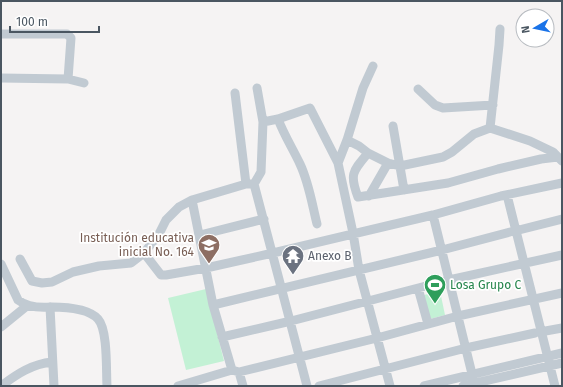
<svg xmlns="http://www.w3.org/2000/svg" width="563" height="387" font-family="'Fira Sans',sans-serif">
  <rect width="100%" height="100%" fill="#f5f3f3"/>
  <path fill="#c3f1d5" d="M206,289L224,361L186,370L168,298Z
    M440,291L445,315L430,319L424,295Z"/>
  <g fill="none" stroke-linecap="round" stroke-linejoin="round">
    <path stroke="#c1cad2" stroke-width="9" d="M1,34H67L71,38L68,79
      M373,66L363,88L347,140L338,163L353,233L359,270L390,386
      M1,78L68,79L84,83
      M257,88L263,122L261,172L254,184L307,386
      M418,89L435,105L443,108L493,105
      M235,93L246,184
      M278,119C284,135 293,149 300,164C309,183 312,204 317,224
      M263,122L278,119L310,108L338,163
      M393,126L404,190
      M490,128L499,45L500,29
      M347,140L359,146L368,153L388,163L400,166L443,157L452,152L474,134L490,128L530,141L553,152L562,161
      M507,195L555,386
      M369,196L388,163
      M358,197L448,183L498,169L541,159L558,157
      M358,197C349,174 353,171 368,153
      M192,200L213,305L232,370L239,372L377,338L458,316L562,293
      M433,215L475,386
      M515,231L562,219
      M200,235L264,219
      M144,253L161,275H166L206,268L273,253L433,215L501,196L562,183
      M20,259L32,281L42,283L52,282L73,272L99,266L131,263L144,253L159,234L166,220L179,207L192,200L246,184H254
      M1,264L18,300C27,307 39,308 51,307C64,307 88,308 98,319C108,330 106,370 107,386
      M418,288L428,324
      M213,305L442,250L510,232
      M50,307L54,386
      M1,327L28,305
      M540,332L562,328
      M222,337L291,321L449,280L562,255
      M239,372L243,386
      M1,386C17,374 32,364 52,362
      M178,386L232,370
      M319,386L466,348L535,333
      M424,386L562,353
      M463,386L562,363"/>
  </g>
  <defs>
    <g id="school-pin" transform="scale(1.15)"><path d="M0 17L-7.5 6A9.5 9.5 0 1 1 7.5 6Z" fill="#8d6e63" stroke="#fff"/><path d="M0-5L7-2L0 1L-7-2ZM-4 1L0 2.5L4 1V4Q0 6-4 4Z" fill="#fff"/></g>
    <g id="temple-pin" transform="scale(1.15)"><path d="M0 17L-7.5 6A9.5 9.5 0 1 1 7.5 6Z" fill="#6b7280" stroke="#fff"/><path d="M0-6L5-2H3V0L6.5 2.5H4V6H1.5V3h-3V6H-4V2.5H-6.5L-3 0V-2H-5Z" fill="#fff"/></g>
    <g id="stadium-pin" transform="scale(1.15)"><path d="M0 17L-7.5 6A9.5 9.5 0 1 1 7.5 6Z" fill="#2e9e5b" stroke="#fff"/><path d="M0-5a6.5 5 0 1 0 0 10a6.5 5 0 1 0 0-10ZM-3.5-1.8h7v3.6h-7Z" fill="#fff"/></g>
  </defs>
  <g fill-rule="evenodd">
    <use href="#school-pin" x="209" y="245"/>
    <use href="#temple-pin" x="293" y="256"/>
    <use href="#stadium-pin" x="435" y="285"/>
  </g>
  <g text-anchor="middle" stroke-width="3.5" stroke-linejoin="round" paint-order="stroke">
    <g font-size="12" fill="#785e54" stroke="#fff" text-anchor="end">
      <text x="194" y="242">Institución educativa<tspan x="194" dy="14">inicial No. 164</tspan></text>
    </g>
    <g font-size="12" fill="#5b616d" stroke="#fff" text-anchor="start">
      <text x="308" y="260">Anexo B</text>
    </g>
    <g font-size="12" fill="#27864d" stroke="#fff" text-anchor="start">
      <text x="450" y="289">Losa Grupo C</text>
    </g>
  </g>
  <rect width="563" height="387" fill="none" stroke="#4a5661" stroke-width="4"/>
  <g transform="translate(535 28) rotate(261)"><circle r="19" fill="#ffffff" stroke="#b7bbc0"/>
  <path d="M0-3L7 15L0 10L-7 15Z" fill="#1a73e8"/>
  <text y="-6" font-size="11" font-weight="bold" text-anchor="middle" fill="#4a5661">N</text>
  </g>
  <path d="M10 26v6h89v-6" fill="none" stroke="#4a5661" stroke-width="2"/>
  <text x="16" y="26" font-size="12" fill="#4a5661" stroke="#ffffff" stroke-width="3" paint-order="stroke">100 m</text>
</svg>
